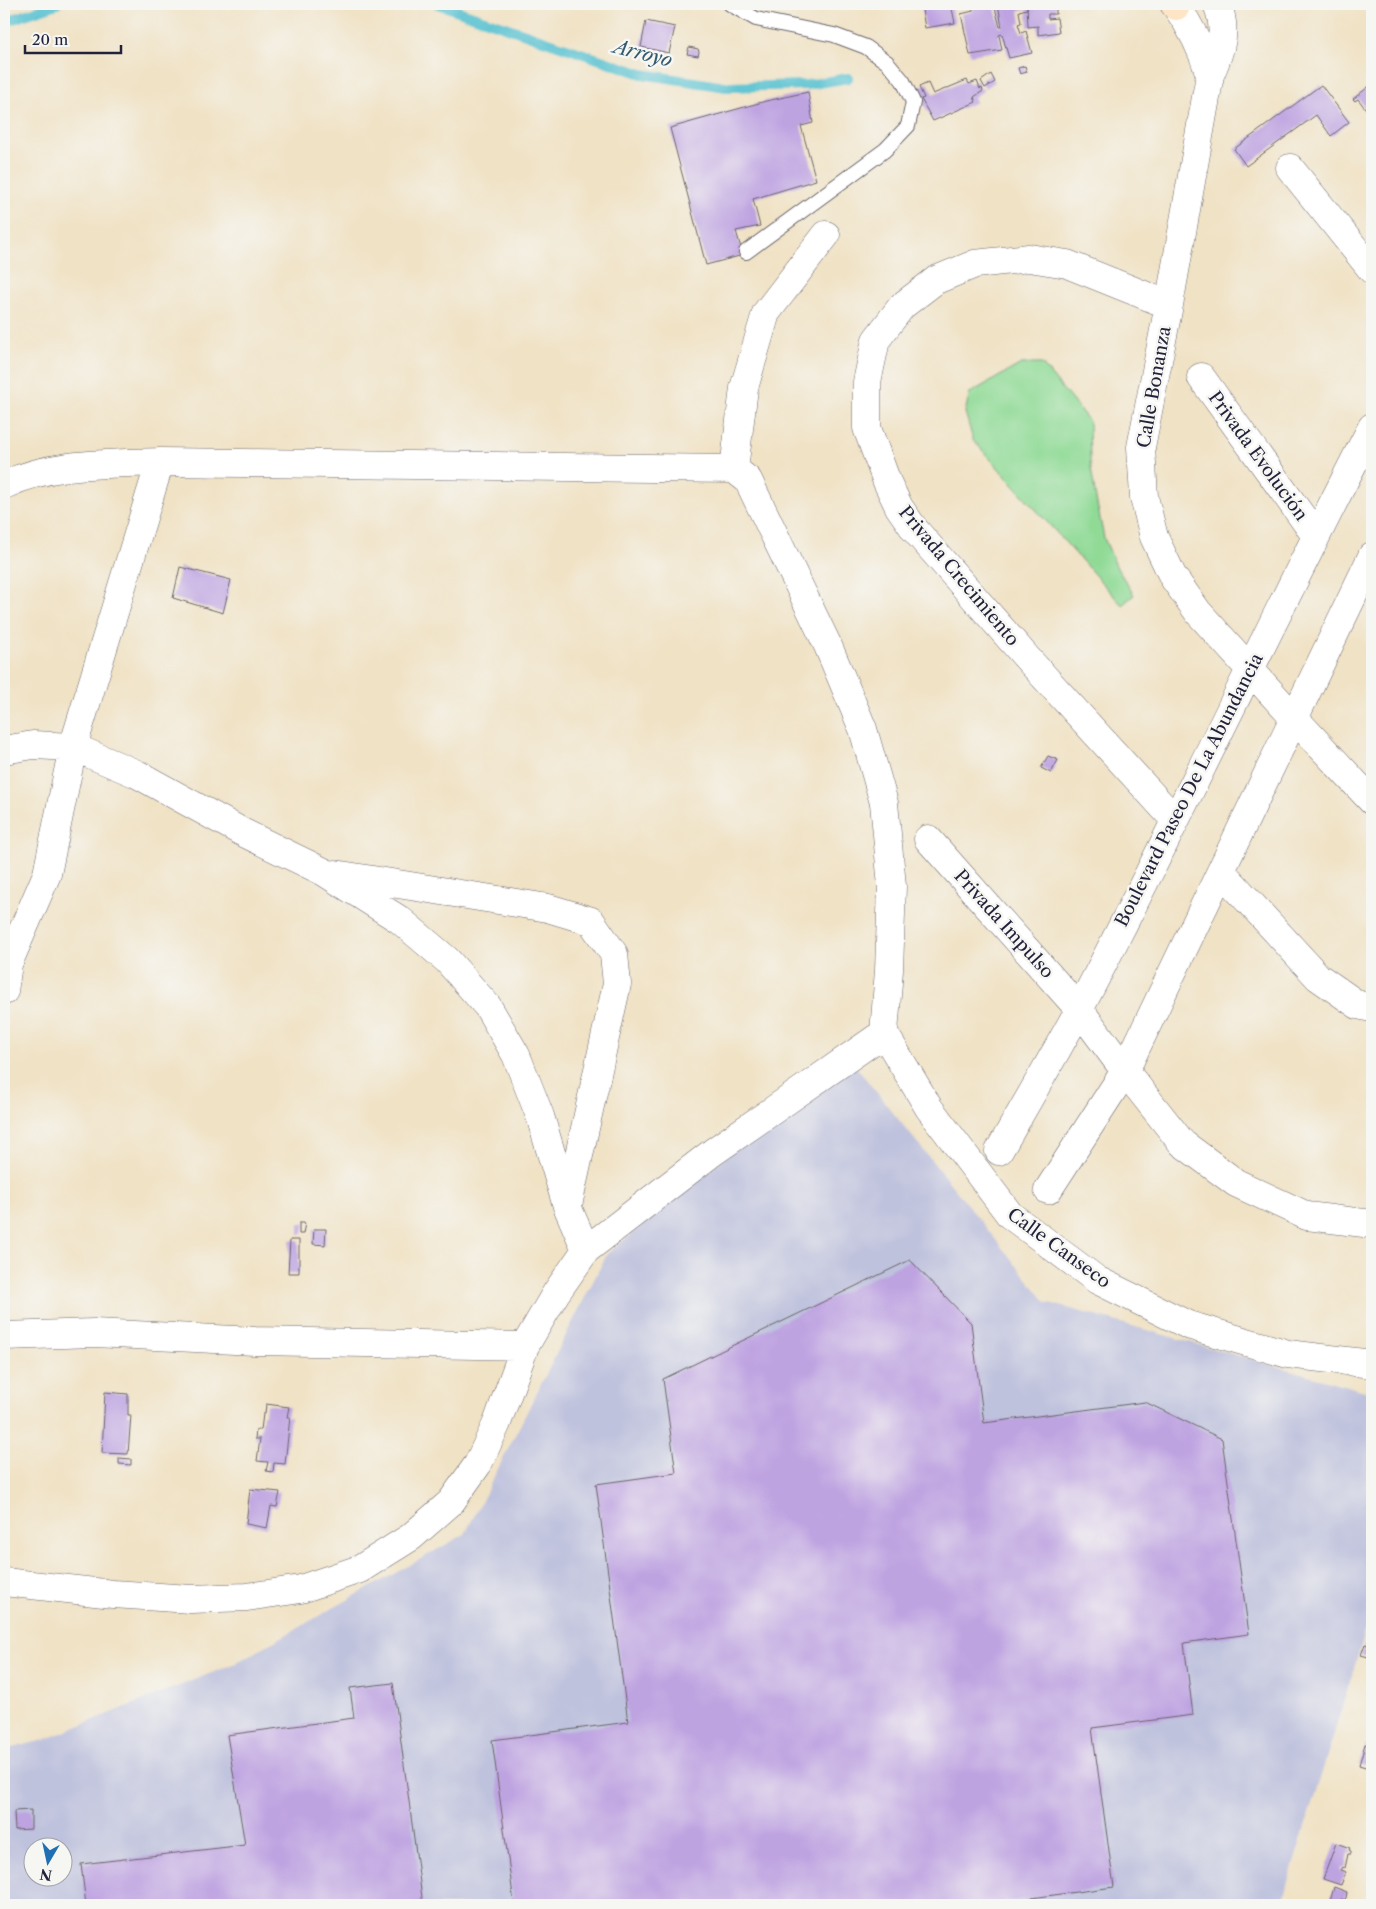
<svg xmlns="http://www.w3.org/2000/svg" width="1376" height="1909" font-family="'Libre Caslon Text',serif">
  <rect width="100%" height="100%" fill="#f6f6f2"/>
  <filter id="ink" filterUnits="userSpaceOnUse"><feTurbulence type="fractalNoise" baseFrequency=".02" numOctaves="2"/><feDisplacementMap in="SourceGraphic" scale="10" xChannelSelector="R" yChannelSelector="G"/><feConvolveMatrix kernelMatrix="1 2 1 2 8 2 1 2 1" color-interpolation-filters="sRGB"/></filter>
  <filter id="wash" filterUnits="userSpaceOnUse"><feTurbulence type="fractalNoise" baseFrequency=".0096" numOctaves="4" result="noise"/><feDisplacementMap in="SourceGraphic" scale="20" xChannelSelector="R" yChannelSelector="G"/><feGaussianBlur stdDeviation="1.12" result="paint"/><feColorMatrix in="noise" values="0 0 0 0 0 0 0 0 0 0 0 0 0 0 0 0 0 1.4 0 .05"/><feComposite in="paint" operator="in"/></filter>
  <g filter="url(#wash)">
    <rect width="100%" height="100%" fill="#f0e2c5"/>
    <path fill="#bfc2dd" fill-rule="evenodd" d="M848,1057L1046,1302L1372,1393V1610L1281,1905H4V1750L44,1740L234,1664L465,1534L607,1254ZM32,1846H62V1876H32Z"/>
    <path fill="#90da96" stroke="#597e68" d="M1021,364H1042L1089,421L1090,462L1096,499L1104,538L1117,568L1134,595L1122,605L973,440L965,412L970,393Z"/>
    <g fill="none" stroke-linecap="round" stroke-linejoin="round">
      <path stroke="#56c1d0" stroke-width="10" d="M438,4L642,74L726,87L807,85L848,78
        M4,22L57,4"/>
    </g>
    <g id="blocks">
      <path fill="#bea3e1" d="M921,4H951L955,23L925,28Z
        M972,4H994L1000,27H1002L998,4H1026L1027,9L1019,11L1021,23L1018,24L1021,33L1026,31L1032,53L1009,58L1002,34L999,35L1002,50L970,55L961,14L973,11Z
        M1027,4H1056V14H1048V19L1057,18L1059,32L1038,35V26L1028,27Z
        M646,21L675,27L669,53L641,47Z
        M689,47L698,49L699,52L698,56L687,54Z
        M1025,66L1027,72L1020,74L1018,68Z
        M991,74L995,82L985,88L981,81Z
        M967,80L969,84L977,81L980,89L982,88L983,91L974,97L976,102L933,121L921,99L924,98L919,87L928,83L933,94Z
        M1372,84V117L1358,99L1355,101L1353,99Z
        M1321,85L1349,122L1331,136L1316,115L1246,166L1234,149Z
        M808,92L813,123L801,126L816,180L753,199L760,226L736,231L743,255L706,265L670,128L766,101Z
        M180,567L231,580L223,613L173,598Z
        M1048,756L1058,760L1051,773L1041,768Z
        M299,1223H305L303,1234H299Z
        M314,1229H326L325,1245L313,1244Z
        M290,1240H299V1273H288Z
        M910,1260L971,1323L984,1423L1145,1402L1222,1439L1249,1634L1184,1643L1193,1715L1092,1728L1114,1887L979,1905H503L514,1903L492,1740L628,1722L596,1484L676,1473L663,1379Z
        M105,1392L128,1394V1415H131L128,1454L102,1453Z
        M266,1404L289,1407L287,1417H290L285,1464L274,1463L273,1472L266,1471L268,1462L257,1461L260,1439H255L256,1430H261L263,1414H265Z
        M119,1458L131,1459V1465L119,1464Z
        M250,1489L280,1492L277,1507L271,1506L267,1528L246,1524Z
        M1365,1644L1370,1646L1368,1657L1361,1655Z
        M393,1683L423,1905H86L81,1864L245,1845L227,1735L354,1718L350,1688Z
        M1365,1744L1372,1746V1769L1359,1765Z
        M31,1810V1829L15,1830L14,1811Z
        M1336,1843L1350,1848L1349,1850L1351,1851V1854H1348L1345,1868L1342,1867L1340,1870L1346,1872L1341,1885L1323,1879Z
        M1334,1887L1347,1892L1346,1898L1344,1900L1341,1899L1339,1905H1329Z"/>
    </g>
  </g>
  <g filter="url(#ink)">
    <use href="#blocks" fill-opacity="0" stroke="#6a656b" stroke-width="1"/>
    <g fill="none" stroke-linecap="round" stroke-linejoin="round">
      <g stroke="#6a656b" stroke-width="16">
        <path id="lane" d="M730,4L756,19L834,35L866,47L888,63L903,81L913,102L908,126L885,150L746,252"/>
      </g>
      <g stroke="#6a656b" stroke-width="29">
        <path id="street" d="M1217,4C1228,30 1221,50 1210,75L1169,305L1141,447L1144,497L1154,537L1173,577L1198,612L1294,718L1372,801
          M1176,6C1192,28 1202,49 1210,75
          M1290,168L1372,270
          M1169,305L1067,264L1029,258L975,264L936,280L902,306L876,340L867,382V428L887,482L899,507L915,530L1027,658L1175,820
          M1201,377L1316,536
          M734,469L744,388L766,313L826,235
          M4,485C52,462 107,464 160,462L734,469L748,480L828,646L863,729L884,803L892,886L889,970L884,1033
          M4,750L33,745L73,747L137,774L242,832L324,872L400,920L447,960L488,1007L516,1055L540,1116L567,1206L586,1250
          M928,839L1079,1009L1125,1071L1182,1143L1236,1183L1307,1216L1372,1224
          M1221,871L1318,977L1358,1005L1372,1008
          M335,874L548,908L591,921L614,954L617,984L568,1205
          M4,991L8,964L47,874L73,747L160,462
          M884,1033L929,1108L1010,1215L1097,1280L1188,1325L1288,1354L1372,1364
          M999,1151C1026,1103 1054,1056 1080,1008C1181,816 1272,619 1372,427
          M1048,1190L1125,1071L1372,556
          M4,1336L94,1333L255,1341L525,1346
          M4,1582L113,1594L191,1599L247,1597L301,1589L360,1569L411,1537L451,1502L478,1464L497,1423L525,1346L556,1293L586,1250L713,1152L884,1033"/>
      </g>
      <g stroke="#6a656b" stroke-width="29">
        <path id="secondary" d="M1174,4L1176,6"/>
      </g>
      <use href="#lane" stroke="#fff" stroke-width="14"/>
      <use href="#street" stroke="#fff" stroke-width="28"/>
      <use href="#secondary" stroke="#fde5c5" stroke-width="28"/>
    </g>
  </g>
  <g text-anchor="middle" stroke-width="5" stroke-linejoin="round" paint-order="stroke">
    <g font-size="18" fill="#22223b" stroke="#f6f6f2">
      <text transform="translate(1154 387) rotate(-80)" y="6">Calle Bonanza</text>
      <text transform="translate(1258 456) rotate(54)" y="6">Privada Evolución</text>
      <text transform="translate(959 576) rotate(50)" y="6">Privada Crecimiento</text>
      <text transform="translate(1189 790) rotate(-63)" y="6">Boulevard Paseo De La Abundancia</text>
      <text transform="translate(1004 924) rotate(48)" y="6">Privada Impulso</text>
      <text transform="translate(1059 1248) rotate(36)" y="6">Calle Canseco</text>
    </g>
    <g font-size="19" font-style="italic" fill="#345a6f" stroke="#f6f6f2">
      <text transform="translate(643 53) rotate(14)" y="7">Arroyo</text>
    </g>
  </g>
  <rect width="1376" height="1909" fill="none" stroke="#f6f6f2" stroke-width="20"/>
  <g transform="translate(48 1862) rotate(189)"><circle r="24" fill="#f6f6f2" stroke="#a1a1a9"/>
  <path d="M0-4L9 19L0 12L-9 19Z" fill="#1f6fb2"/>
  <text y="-8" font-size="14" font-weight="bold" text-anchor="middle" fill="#22223b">N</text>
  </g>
  <path d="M25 45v8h96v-8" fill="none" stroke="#22223b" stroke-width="2.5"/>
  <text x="32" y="45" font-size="15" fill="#22223b" stroke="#f6f6f2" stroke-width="4" paint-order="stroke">20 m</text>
</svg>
